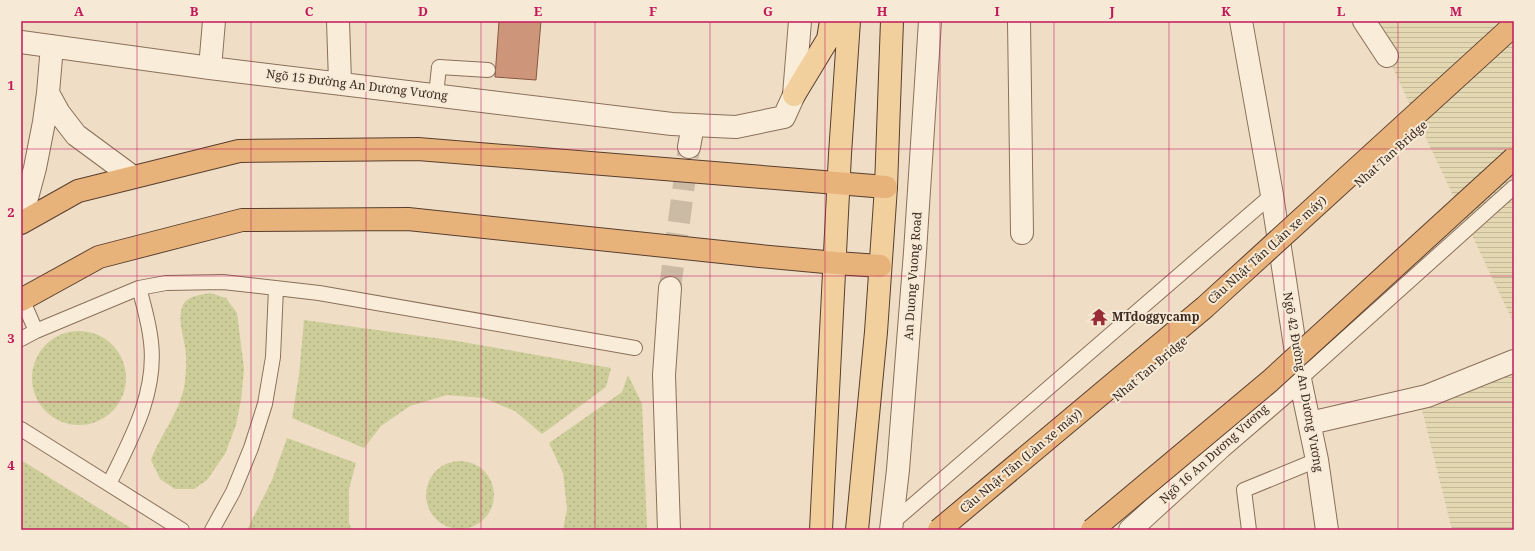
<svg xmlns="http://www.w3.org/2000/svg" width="1535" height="551" font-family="'Noto Serif',serif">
  <defs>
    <pattern id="farmland-rules" width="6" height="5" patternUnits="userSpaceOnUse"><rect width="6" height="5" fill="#e4d8b3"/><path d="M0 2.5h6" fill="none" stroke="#c4ba9a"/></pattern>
    <pattern id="grass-dots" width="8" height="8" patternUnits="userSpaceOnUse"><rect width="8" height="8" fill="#cccd99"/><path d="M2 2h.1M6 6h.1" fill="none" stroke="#b0b083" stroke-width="1.8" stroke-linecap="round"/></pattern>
  </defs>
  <rect width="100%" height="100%" fill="#efdec5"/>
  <path fill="url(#farmland-rules)" d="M1364,21H1514V324L1387,56Z
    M1514,360V530H1452L1416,386Z"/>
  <path fill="url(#grass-dots)" d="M210,293L226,298L237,313L244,369L241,400L236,425L225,454L207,480L194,489H175L160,479L151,460C161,433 182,410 185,381C186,371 187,357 185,347C183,333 177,319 183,305C187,296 201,295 210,293Z
    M304,320L457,341L611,368L606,387L542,434L515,411L484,398L447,395L410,406L381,426L364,448L292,418L299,375Z
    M32 378a47 47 0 1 1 94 0a47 47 0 1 1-94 0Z
    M628,375L642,404L647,530H563L567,509L563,473L549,443L622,392Z
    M287,438L356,463L349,489V523L352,530H247L272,480Z
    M21,460L134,530H21Z
    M426 495a34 34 0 1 1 68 0a34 34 0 1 1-68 0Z"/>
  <path fill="#cd967b" stroke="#895741" d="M499,21H541L536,80L495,77Z"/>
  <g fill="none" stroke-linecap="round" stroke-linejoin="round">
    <path stroke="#cbbaa4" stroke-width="22" stroke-dasharray="22 11" stroke-linecap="butt" d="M670,288L689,147"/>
    <g stroke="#8a705b" stroke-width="16">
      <path id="service" d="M436,95L439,67L488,70
        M22,299L36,331
        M21,339L36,331L139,288L166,283L223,282L319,293L635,348
        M1300,379L1514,187
        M21,429L182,530
        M109,484C131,439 157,393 151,342C149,323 144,306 139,288
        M892,523L1272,195
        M212,530L233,492L251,448L265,404L273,357L276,288
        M1249,530L1244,490L1317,460"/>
    </g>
    <g stroke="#8a705b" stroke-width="24">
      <path id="minor" d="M338,21L340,82
        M1019,21L1022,233
        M1241,21L1272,195L1300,379L1317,460L1327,530
        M1364,21L1387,56
        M21,42L210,68L672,124L693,125
        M210,68L214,21
        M48,93L59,113L76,135L133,177
        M21,213L24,209L35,168L44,122L48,93L52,46
        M1310,423L1427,396L1514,361
        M1130,530L1221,447L1300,379"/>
    </g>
    <g stroke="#8a705b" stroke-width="24">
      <path id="tertiary" d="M689,147L693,125L736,127L784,117L794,95L800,21
        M669,530L664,375L670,288
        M891,530L898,470L915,252L930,21"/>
    </g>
    <g stroke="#583e2f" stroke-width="24">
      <path id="primary" d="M794,95L828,39L831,21
        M821,530L840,154L849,21
        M857,530L876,332L886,187L892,21"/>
    </g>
    <g stroke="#583e2f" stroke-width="24">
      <path id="trunk" d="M21,223L78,191L239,151L418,149L886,187
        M21,300L99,257L242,220L408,219L760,256L836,263L880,266"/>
    </g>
    <use href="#service" stroke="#f9ecd9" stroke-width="14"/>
    <use href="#minor" stroke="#f9ecd9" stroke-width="22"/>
    <use href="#tertiary" stroke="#f9ecd9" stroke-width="22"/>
    <use href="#primary" stroke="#f1d09d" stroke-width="22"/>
    <use href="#trunk" stroke="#e8b37a" stroke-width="22"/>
    <g stroke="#583e2f" stroke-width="24" stroke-linecap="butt">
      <path id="trunk-bridge" d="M939,530L1205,307L1514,25
        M1092,530L1270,381L1514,158"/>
    </g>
    <use href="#trunk-bridge" stroke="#e8b37a" stroke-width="22"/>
  </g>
  <path fill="none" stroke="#c2185b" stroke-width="1" stroke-opacity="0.55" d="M137,21V530M251,21V530M366,21V530M481,21V530M595,21V530M710,21V530M825,21V530M940,21V530M1054,21V530M1169,21V530M1284,21V530M1398,21V530M21,149H1514M21,276H1514M21,402H1514"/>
  <defs>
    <g id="temple-bare" transform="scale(1.38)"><path d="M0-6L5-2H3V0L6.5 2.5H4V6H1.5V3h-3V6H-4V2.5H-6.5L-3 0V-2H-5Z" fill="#992b36" stroke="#f6e9d5" stroke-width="2.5" paint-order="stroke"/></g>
  </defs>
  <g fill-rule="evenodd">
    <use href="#temple-bare" x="1099" y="317"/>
  </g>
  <g text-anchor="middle" stroke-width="4" stroke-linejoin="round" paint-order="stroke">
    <g font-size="12" fill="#3a2a1f" stroke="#f6e9d5">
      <text transform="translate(357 85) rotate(7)" y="4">Ngõ 15 Đường An Dương Vương</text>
      <text transform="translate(1391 154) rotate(-42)" y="4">Nhat Tan Bridge</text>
      <text transform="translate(1267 250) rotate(-42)" y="4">Cầu Nhật Tân (Làn xe máy)</text>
      <text transform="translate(913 276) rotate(-86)" y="4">An Duong Vuong Road</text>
      <text transform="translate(1150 369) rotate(-40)" y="4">Nhat Tan Bridge</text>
      <text transform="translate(1303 382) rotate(80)" y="4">Ngõ 42 Đường An Dương Vương</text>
      <text transform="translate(1214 454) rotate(-42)" y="4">Ngõ 16 An Dương Vương</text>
      <text transform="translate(1021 461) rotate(-40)" y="4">Cầu Nhật Tân (Làn xe máy)</text>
    </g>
    <g font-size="12" font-weight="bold" fill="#3a2a1f" stroke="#f6e9d5" text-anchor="start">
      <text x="1112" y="321">MTdoggycamp</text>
    </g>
  </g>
  <rect width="1535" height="551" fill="none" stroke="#f6e9d5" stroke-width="44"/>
  <rect x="22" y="22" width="1491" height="507" fill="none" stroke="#c2185b" stroke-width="1.5"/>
  <g font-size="13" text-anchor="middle" font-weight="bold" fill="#c2185b">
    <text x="79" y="16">A</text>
    <text x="194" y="16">B</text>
    <text x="309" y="16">C</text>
    <text x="423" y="16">D</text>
    <text x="538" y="16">E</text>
    <text x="653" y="16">F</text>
    <text x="768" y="16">G</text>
    <text x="882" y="16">H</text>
    <text x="997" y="16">I</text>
    <text x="1112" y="16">J</text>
    <text x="1226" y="16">K</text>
    <text x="1341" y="16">L</text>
    <text x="1456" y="16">M</text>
    <text x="11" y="90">1</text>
    <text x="11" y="217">2</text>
    <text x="11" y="343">3</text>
    <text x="11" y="470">4</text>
  </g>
</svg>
